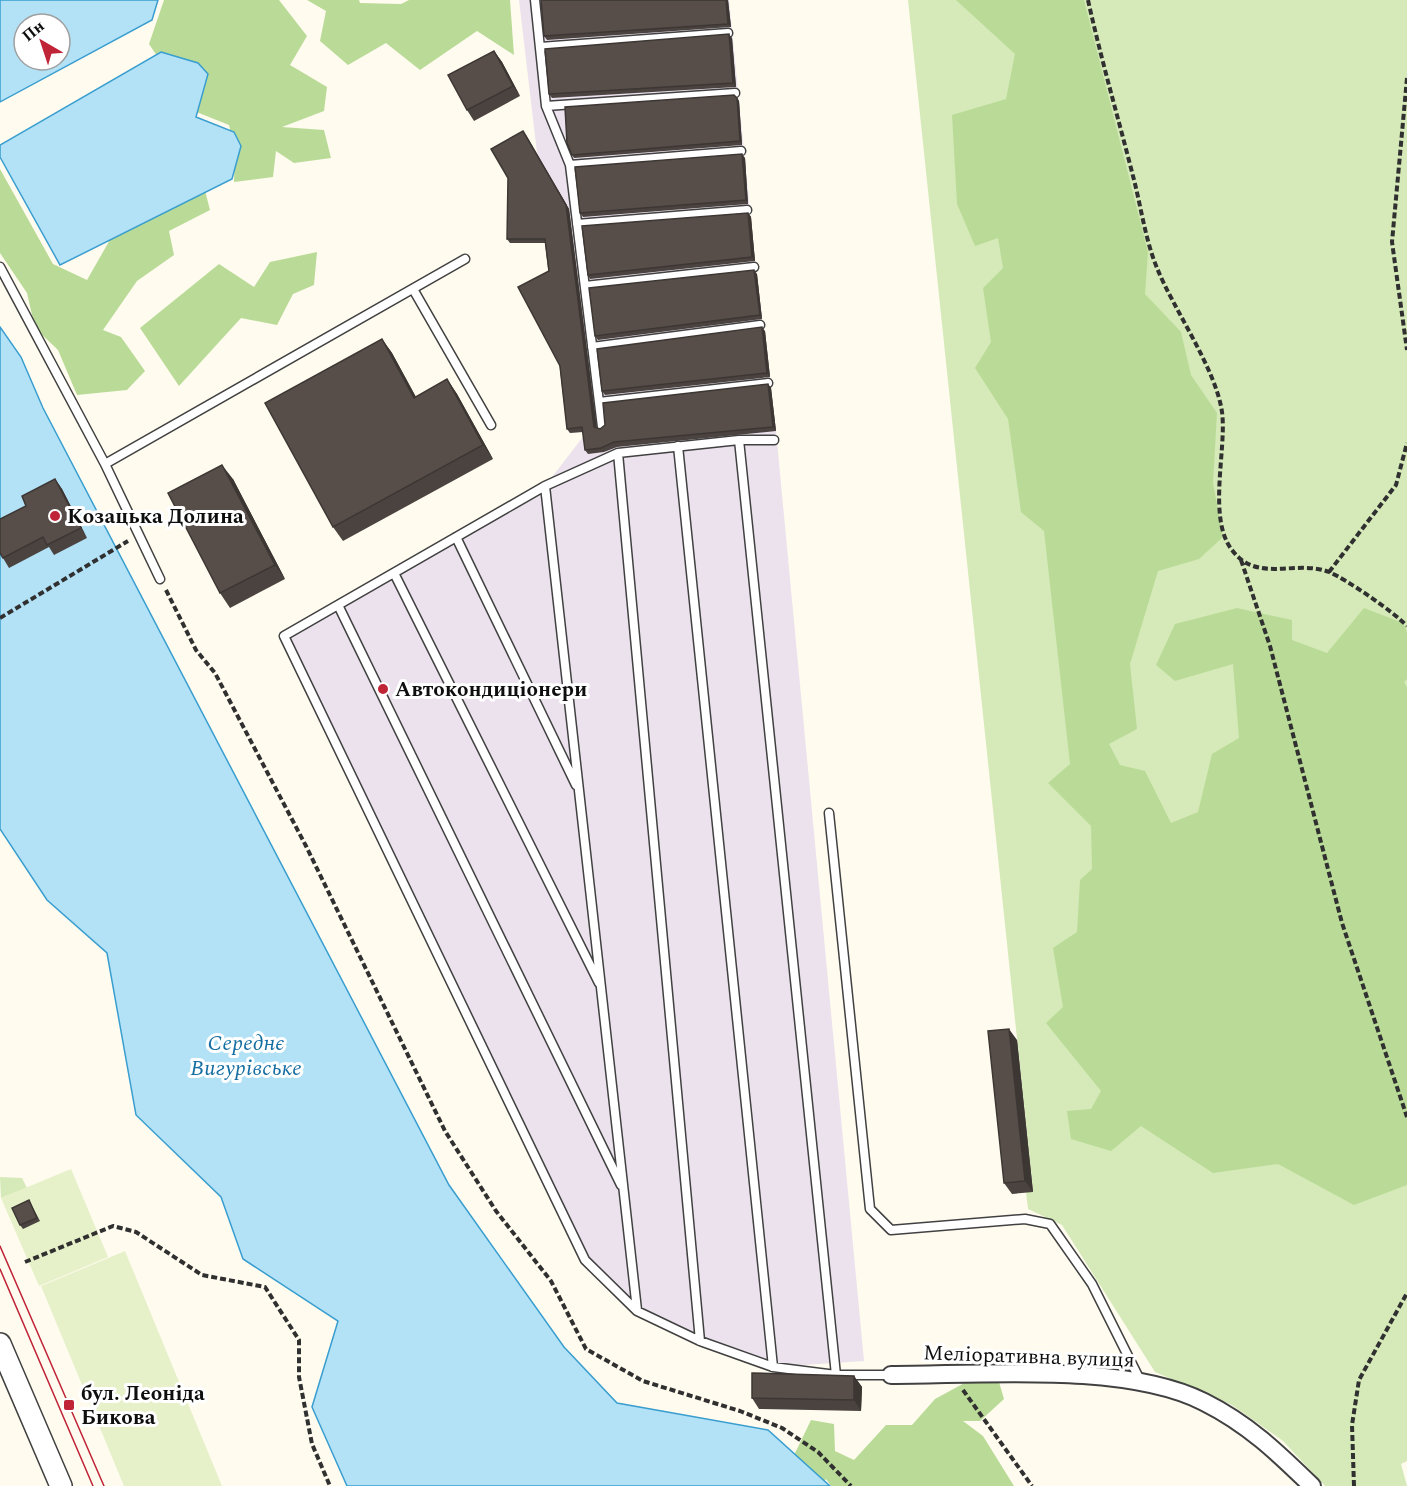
<svg xmlns="http://www.w3.org/2000/svg" width="1407" height="1486" font-family="Spectral,serif">
  <rect width="100%" height="100%" fill="#fffbef"/>
  <path fill="#ebe2ed" d="M519,0H729L755,260L776,431L864,1361L773,1367L637,1311L585,1260L284,636L545,486L586,433L591,431L570,433Z"/>
  <path fill="#d5eab8" d="M908,0H1407V1461L1401,1464L1407,1486H1325L1283,1441L1232,1405L1155,1372L1062,1225L1028,1209L1026,1192L1033,1191Z
    M0,1177L22,1178L27,1188L1,1198Z"/>
  <path fill="#badb97" d="M164,0H279L307,36L290,65L327,87L324,111L282,127L324,130L331,158L294,163L276,151L273,177L234,182L235,150L229,125L194,111L149,44Z
    M307,0H359L360,3L401,4L409,0H510L514,55L477,31L420,70L386,43L348,65L320,41L326,11Z
    M956,0H1084L1148,252L1145,294L1181,332L1191,375L1217,413L1213,483L1223,537L1199,559L1158,571L1130,664L1137,729L1109,744L1120,765L1145,771L1171,823L1198,812L1212,754L1239,738L1233,664L1175,681L1156,665L1175,624L1237,608L1292,620V640L1327,653L1364,608L1403,623L1407,632V679L1404,682L1407,687V1185L1354,1205L1278,1164L1213,1173L1141,1126L1111,1151L1071,1139L1067,1111L1091,1109L1101,1091L1046,1023L1063,1007L1053,948L1077,932L1080,880L1092,869L1091,826L1048,783L1070,764L1044,531L1021,512L1008,419L975,368L991,342L983,288L1003,268L998,238L975,246L957,204L952,115L1006,99L1015,54Z
    M0,169L53,264L87,280L119,224L203,183L210,210L169,231L174,255L137,281L103,330L121,337L145,371L127,390L77,395L58,350L35,328L27,293L0,253Z
    M317,252L314,285L293,294L277,325L241,318L179,386L140,328L219,264L254,287L270,262Z
    M970,1380L999,1382L1004,1399L980,1421H963L983,1436L1014,1486H831L826,1479L821,1486H785L783,1478L811,1420L834,1424L835,1451L854,1460L886,1425H912L935,1399Z"/>
  <path fill="#e6f1ca" d="M71,1169L108,1257L39,1286L1,1198Z
    M125,1251L222,1486H124L41,1286Z"/>
  <path fill="#b3e2f7" stroke="#399ecf" stroke-width="1.5" fill-rule="evenodd" d="M0,0H158L152,20L0,102ZM24,24H60V60H24Z
    M161,52L198,63L208,74L196,117L234,132L241,146L232,179L60,265L0,157V145Z
    M0,327L21,357L43,408L449,1185L564,1347L617,1403L768,1430L830,1486H347L312,1407L338,1321L243,1259L221,1197L136,1115L107,953L47,900L0,829Z"/>
  <g fill="none" stroke-linecap="round" stroke-linejoin="round">
    <g stroke="#414141" stroke-width="11">
      <path id="service" d="M535,0L546,106L570,165L602,427
        M540,47L728,33
        M546,106L735,93
        M570,165L741,151
        M577,224L747,210
        M0,267L105,464L160,579
        M585,286L754,267
        M413,289L491,425
        M592,347L760,325
        M599,402L768,383
        M739,440L836,1375
        M774,440H739L618,453L545,486L284,636L585,1260L637,1311L700,1341L773,1367L836,1375H891
        M678,446L773,1367
        M618,453L700,1341
        M105,464L465,259
        M545,486L637,1310
        M456,537L576,785
        M394,573L599,983
        M338,605L621,1185
        M829,813L870,1209L891,1230L1025,1219L1050,1224L1092,1284L1140,1380"/>
    </g>
    <g stroke="#414141" stroke-width="20">
      <path id="minor" d="M891,1375C981,1375 1125,1362 1204,1402C1248,1424 1277,1452 1312,1486"/>
    </g>
    <g stroke="#414141" stroke-width="24">
      <path id="tertiary" d="M0,1344L61,1486"/>
    </g>
    <path stroke="#303030" stroke-width="4" stroke-dasharray="6 3" stroke-linecap="butt" d="M1088,0C1101,59 1118,117 1133,176C1141,206 1145,239 1157,268C1174,310 1216,369 1222,412C1227,449 1207,518 1232,550C1257,584 1296,559 1329,572C1346,579 1394,612 1407,626
      M1407,78L1392,242L1407,350
      M1241,560L1270,646L1342,923L1407,1117
      M1329,572L1396,485L1407,443
      M166,590L196,650L215,673L306,846L445,1131L496,1211L551,1281L586,1349L643,1381L740,1411L782,1428L818,1452L851,1486
      M0,618L128,541
      M25,1262L113,1226L136,1232L202,1275L265,1287L299,1340V1377L312,1444L330,1486
      M963,1390L1032,1486
      M1354,1486L1352,1425L1359,1380L1407,1293"/>
    <use href="#service" stroke="#fff" stroke-width="8"/>
    <use href="#minor" stroke="#fff" stroke-width="16"/>
    <use href="#tertiary" stroke="#fff" stroke-width="21"/>
    <path stroke="#c02437" stroke-width="1.5" d="M0,1246L104,1486
      M0,1269L93,1486"/>
  </g>
  <path fill="#4b4340" d="M541,0H728L731,27L547,40L544,36Z
    M732,38L736,87L552,98L549,94Z
    M494,51L502,62L520,96L474,121L467,110Z
    M737,98L739,101L742,145L574,158L572,155Z
    M526,135L569,209L597,428L600,429L768,384L771,388L776,431L617,447L604,452L588,454L585,450L583,432L570,433L567,429L545,243H510L507,239Z
    M745,158L748,204L583,217L580,213Z
    M748,213L751,217L755,261L590,279L588,275Z
    M757,274L762,319L598,340L595,336Z
    M765,331L770,377L605,395L602,391Z
    M382,339L392,353L416,397L447,379L457,394L493,459L343,541L333,527Z
    M55,479L62,489L87,538L54,555L49,547L9,568L3,558L26,506Z
    M233,479L285,579L230,608L220,593Z
    M1017,1040L1033,1192L1012,1194L1004,1183Z
    M29,1200L40,1221L23,1229L20,1225Z
    M854,1376L862,1387L861,1411L759,1409L752,1398Z"/>
  <path fill="#3d3734" d="M726,0H728L731,27L728,24Z
    M729,34L732,38L736,87L733,83Z
    M494,51L502,62L520,96L513,86Z
    M737,98L739,101L742,145L740,141Z
    M523,131L569,209L597,431L594,427Z
    M742,154L745,158L748,204L746,200Z
    M748,213L751,217L755,261L752,257Z
    M754,270L757,274L762,319L760,315Z
    M762,327L765,331L770,377L767,373Z
    M382,339L392,353L424,412L414,398Z
    M447,379L457,394L493,459L483,445Z
    M768,384L771,388L776,431L773,427Z
    M222,465L233,479L285,579L275,565Z
    M55,479L62,489L87,538L81,528Z
    M1009,1029L1017,1040L1033,1192L1025,1181Z
    M854,1376L862,1387L861,1411L854,1400Z"/>
  <path fill="#574e4a" stroke="#3d3734" stroke-width="1.5" d="M541,0H726L728,24L544,36Z
    M729,34L733,83L549,94L545,49Z
    M494,51L513,86L467,110L448,75Z
    M734,95L737,98L740,141L572,155L567,143L565,107Z
    M523,131L566,205L594,427L600,429L605,425L603,403L768,384L773,427L614,442L601,448L585,450L582,427L567,429L560,366L518,287L549,271L545,239H507L508,178L491,149Z
    M742,154L746,200L580,213L575,167Z
    M748,213L752,257L588,275L582,226Z
    M754,270L760,315L595,336L589,288Z
    M762,327L767,373L602,391L597,349Z
    M382,339L414,398L447,379L483,445L333,527L265,403Z
    M222,465L275,565L220,593L168,493Z
    M55,479L81,528L47,545L43,537L3,558L0,553V519L26,506L22,496Z
    M1009,1029L1025,1181L1004,1183L988,1031Z
    M29,1200L37,1218L20,1225L12,1208Z
    M752,1373L854,1376V1400L752,1398Z"/>
  <g fill="#c02437" stroke="#fff" stroke-width="2">
    <circle cx="55" cy="516" r="6"/>
    <circle cx="383" cy="689" r="6"/>
    <rect x="63" y="1399" width="12" height="12" rx="3"/>
  </g>
  <g text-anchor="middle" stroke-width="6" stroke-linejoin="round" paint-order="stroke">
    <g font-size="21" font-weight="bold" fill="#0e0e0e" stroke="#fff" text-anchor="start">
      <text x="67" y="523">Козацька Долина</text>
      <text x="395" y="696">Автокондиціонери</text>
      <text x="81" y="1400">бул. Леоніда<tspan x="81" dy="24">Бикова</tspan></text>
    </g>
    <g font-size="21" fill="#0e0e0e" stroke="#fff">
      <text transform="translate(1029 1356) rotate(2)" y="7">Меліоративна вулиця</text>
    </g>
    <g font-size="22" font-style="italic" fill="#156ea1" stroke="#fff">
      <text x="246" y="1050">Середнє<tspan x="246" dy="25">Вигурівське</tspan></text>
    </g>
  </g>
  <g transform="translate(42 42) rotate(321)"><circle r="28" fill="#ffffff" stroke="#9f9f9f" stroke-width="1.5"/>
  <path d="M0-4.5L10 22L0 15L-10 22Z" fill="#c02437"/>
  <text y="-9" font-size="16" font-weight="bold" text-anchor="middle" fill="#0e0e0e">Пн</text>
  </g>
</svg>
